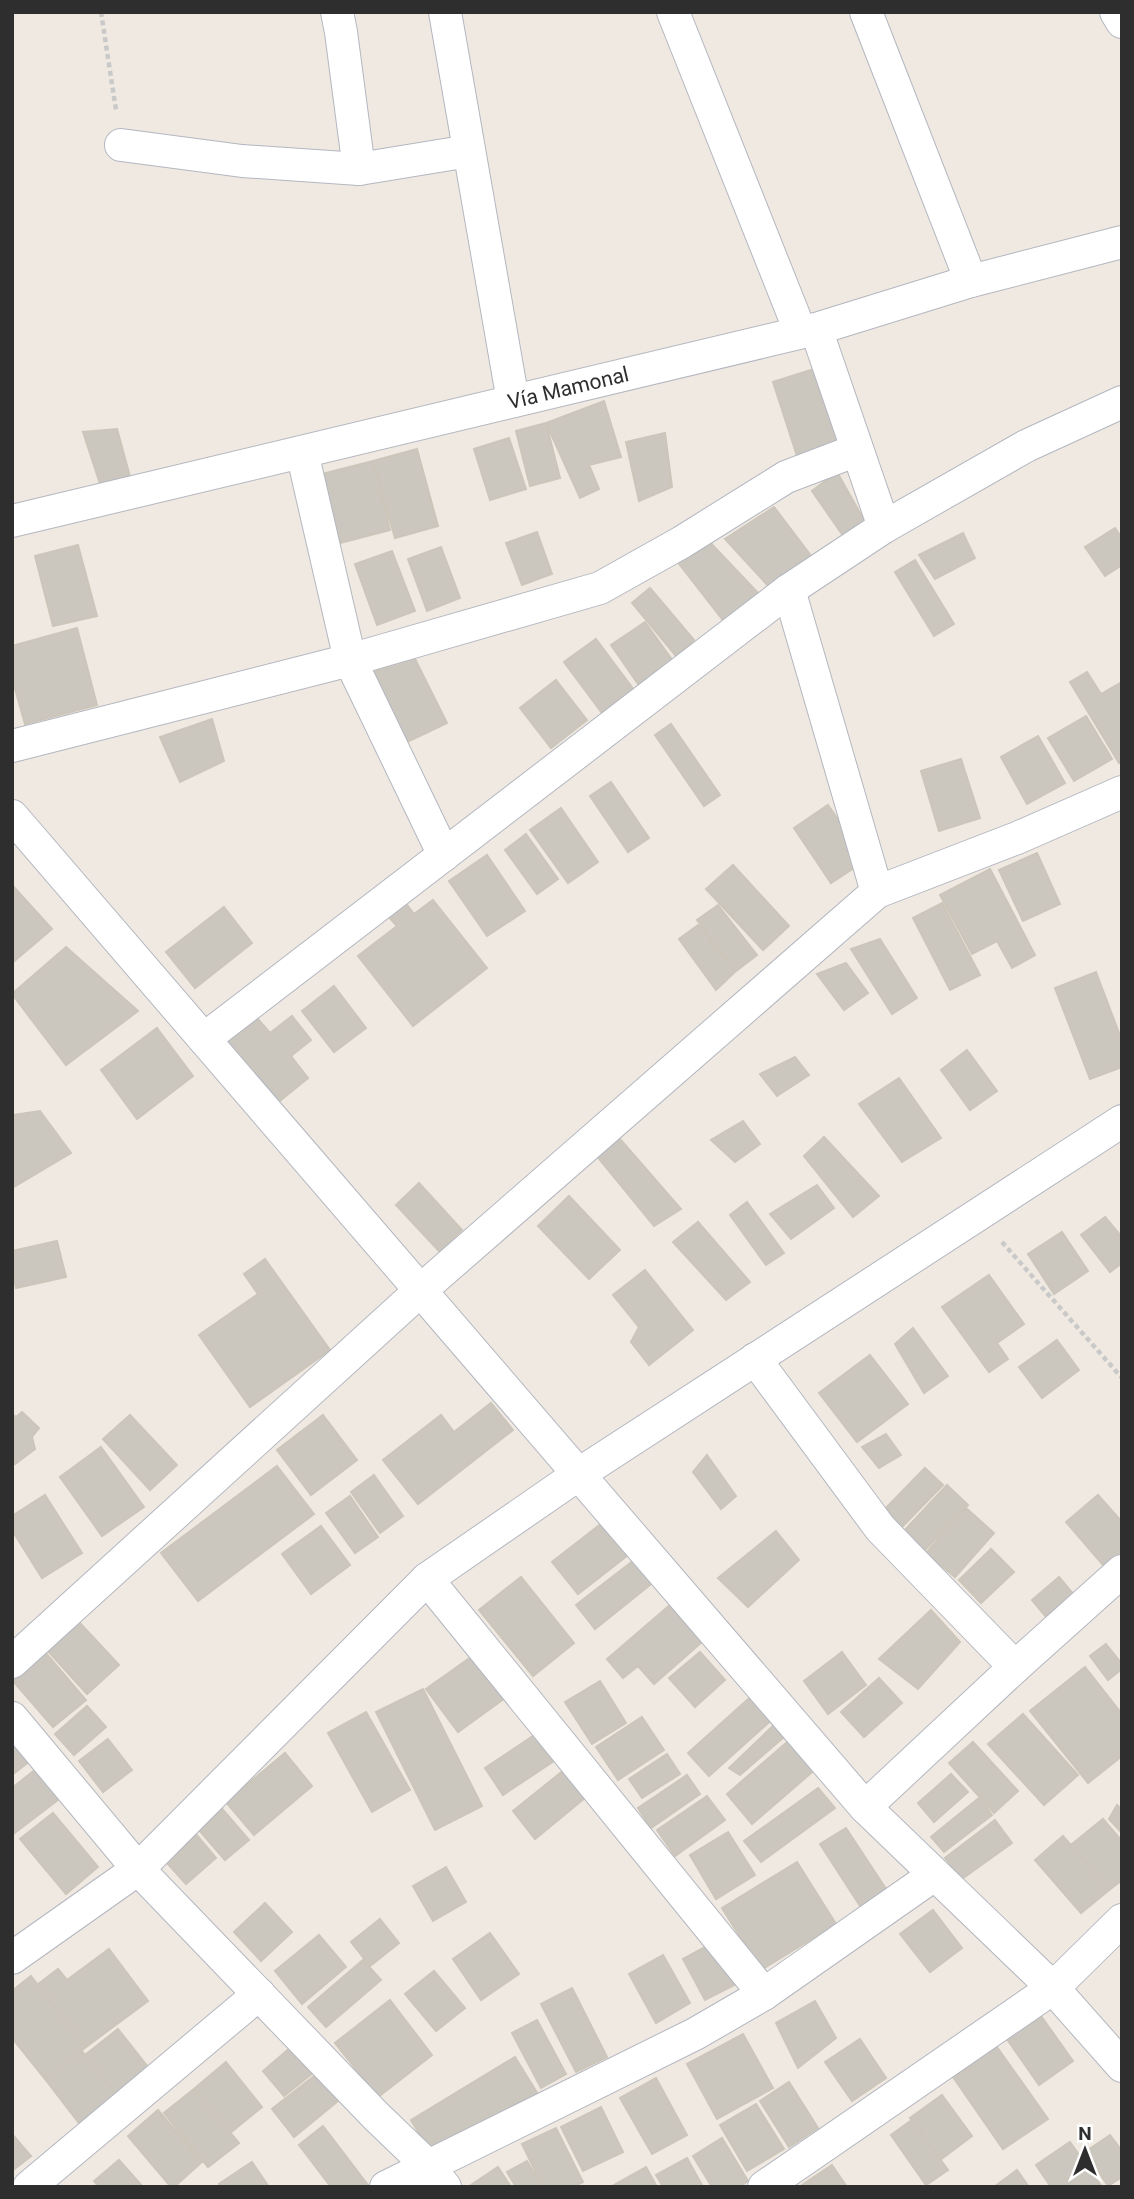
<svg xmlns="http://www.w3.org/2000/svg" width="1134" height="2199" font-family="Roboto,sans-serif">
  <rect width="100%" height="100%" fill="#efe9e1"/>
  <path fill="#cbc7bf" stroke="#cbc5ba" stroke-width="2" d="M814,369L838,443L797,456L773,382Z
    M604,401L621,457L589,465L599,489L580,498L546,423Z
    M546,423L560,478L530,486L516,431Z
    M117,429L131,480L102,490L83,432Z
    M665,433L672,487L639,501L626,442Z
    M509,438L526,489L490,500L474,449Z
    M417,449L438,526L395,538L373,461Z
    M373,461L390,530L340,543L322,474Z
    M837,472L864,520L846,540L812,491Z
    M774,507L812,557L771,589L725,539Z
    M1115,528L1122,538V565L1105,576L1085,547Z
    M537,532L552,574L522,585L506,543Z
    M963,533L975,558L935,579L919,555Z
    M704,536L762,597L726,624L676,560Z
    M78,545L97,616L53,626L35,556Z
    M441,547L460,598L427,611L408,559Z
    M392,551L415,611L377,625L355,564Z
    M915,560L954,624L934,636L895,572Z
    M650,588L694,640L676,656L632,603Z
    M645,622L673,661L638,684L611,645Z
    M77,628L97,705L25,724L12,678V646Z
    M596,639L634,690L602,713L564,662Z
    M412,653L447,723L403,744L368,675Z
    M1087,672L1101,694L1122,682V761L1119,763L1070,682Z
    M556,680L587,720L551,748L520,708Z
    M1086,716L1112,759L1074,781L1048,738Z
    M212,719L224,761L180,782L160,737Z
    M671,724L720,795L704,806L655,735Z
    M1038,736L1065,783L1027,804L1001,757Z
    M961,759L980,818L939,831L921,771Z
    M611,782L649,838L628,852L590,796Z
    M828,805L866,860L831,883L794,828Z
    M561,808L598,862L568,883L530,830Z
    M526,834L558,879L537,894L505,850Z
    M1037,853L1060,904L1023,921L999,870Z
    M487,855L525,911L487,936L449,881Z
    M733,865L789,926L763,950L706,889Z
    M990,869L1035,955L1012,968L997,941L972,954L940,895Z
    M12,885L52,929L12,963Z
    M433,900L487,968L413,1026L358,956L397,926L387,915L404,901L414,914Z
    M942,903L980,975L950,990L913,918Z
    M718,905L757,955L736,971L697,920Z
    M224,907L252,943L195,988L166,952Z
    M698,925L736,971L716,990L679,939Z
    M880,939L917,998L892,1014L851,949Z
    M66,947L138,1011L66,1065L12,994Z
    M846,963L868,993L844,1010L817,974Z
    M1096,972L1122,1041V1067L1090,1079L1055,988Z
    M334,986L366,1028L334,1052L302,1011Z
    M292,1016L311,1040L291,1056L308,1078L271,1108L222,1046L257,1018L270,1033Z
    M157,1028L193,1076L137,1119L101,1070Z
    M967,1050L997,1091L970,1110L941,1070Z
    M795,1057L809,1075L777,1096L760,1074Z
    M899,1078L941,1138L902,1162L859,1104Z
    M40,1111L71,1153L12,1188V1115Z
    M743,1121L760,1144L735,1162L711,1140Z
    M824,1137L879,1196L853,1217L804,1156Z
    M620,1139L681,1209L654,1226L591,1149Z
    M419,1183L462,1230L439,1251L396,1205Z
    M817,1185L834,1208L791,1239L770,1214Z
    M569,1196L620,1250L589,1279L538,1226Z
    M747,1202L784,1253L766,1265L730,1215Z
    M1105,1217L1122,1237V1263L1110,1272L1081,1235Z
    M698,1222L750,1282L726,1300L673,1242Z
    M1062,1232L1088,1271L1054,1294L1028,1254Z
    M57,1241L66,1277L16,1288L12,1270V1251Z
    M265,1259L330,1350L250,1407L199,1335L258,1294L244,1274Z
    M645,1270L693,1330L649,1365L631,1342L639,1327L613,1295Z
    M989,1275L1024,1324L997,1343L1008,1359L989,1372L942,1307Z
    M913,1328L948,1376L924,1393L895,1344Z
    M1057,1340L1079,1370L1042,1398L1019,1367Z
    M870,1355L908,1404L857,1442L819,1393Z
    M491,1403L513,1430L418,1504L383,1460L441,1415L454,1432Z
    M22,1412L39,1428L32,1437L35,1449L15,1464L12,1460V1414L16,1417Z
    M130,1415L177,1465L150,1490L103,1439Z
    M323,1415L357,1460L311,1495L277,1450Z
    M886,1434L901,1455L879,1468L862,1447Z
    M101,1447L144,1507L102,1536L60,1477Z
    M707,1455L736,1496L721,1509L693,1472Z
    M277,1466L314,1514L198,1601L161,1553Z
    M925,1468L943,1485L899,1530L881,1513Z
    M374,1475L403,1516L380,1533L351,1492Z
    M947,1485L968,1505L923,1552L902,1533Z
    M45,1495L82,1553L42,1578L12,1530V1516Z
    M1098,1495L1122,1522V1563L1110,1573L1066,1522Z
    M350,1496L378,1537L355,1553L326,1513Z
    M966,1508L994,1533L955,1577L926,1553Z
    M602,1523L628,1555L578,1594L552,1562Z
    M321,1526L350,1565L311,1594L282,1554Z
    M776,1531L799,1560L748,1607L718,1578Z
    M991,1549L1014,1572L981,1603L959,1580Z
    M633,1561L651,1584L595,1629L576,1605Z
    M521,1577L574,1643L533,1676L479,1610Z
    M1059,1577L1079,1601L1052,1624L1032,1600Z
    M670,1605L702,1642L654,1684L638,1666L623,1678L607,1659Z
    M931,1610L960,1642L918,1689L879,1659Z
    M78,1621L119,1665L87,1694L47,1650Z
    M1106,1644L1122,1664V1669L1108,1680L1090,1656Z
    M44,1651L86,1700L53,1727L12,1680V1677Z
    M700,1652L725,1680L695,1707L669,1678Z
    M842,1652L866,1685L828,1714L804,1681Z
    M474,1655L505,1698L458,1732L426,1689Z
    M1085,1667L1122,1714V1756L1088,1783L1030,1711Z
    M879,1678L902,1703L864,1737L841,1712Z
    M600,1681L626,1723L592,1744L565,1702Z
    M423,1689L482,1806L435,1830L376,1712Z
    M755,1693L776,1716L709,1776L688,1753Z
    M87,1706L106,1727L74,1755L55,1734Z
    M366,1712L410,1790L372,1812L328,1733Z
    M1023,1714L1078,1775L1044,1805L988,1744Z
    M642,1717L664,1750L618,1780L596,1747Z
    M775,1724L784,1737L740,1775L729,1768Z
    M12,1730L35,1757L12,1775Z
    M539,1732L557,1759L503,1795L485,1768Z
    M793,1737L818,1767L752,1824L727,1794Z
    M108,1739L132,1770L103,1792L79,1761Z
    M973,1742L1018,1791L994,1813L949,1763Z
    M285,1753L312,1786L254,1835L226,1802Z
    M667,1754L680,1774L642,1798L629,1779Z
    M40,1766L63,1796L12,1835V1788Z
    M564,1770L586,1797L535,1839L513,1811Z
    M951,1774L968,1792L934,1822L918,1803Z
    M687,1775L700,1794L651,1828L638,1808Z
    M818,1788L835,1808L761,1862L744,1841Z
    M707,1796L725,1820L675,1856L657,1830Z
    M979,1798L992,1815L944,1852L931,1837Z
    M217,1803L249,1840L225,1860L193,1823Z
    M1117,1805L1122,1810V1833L1109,1819Z
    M53,1813L98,1867L66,1894L20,1839Z
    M1103,1819L1122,1841V1880L1109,1890L1071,1845Z
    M995,1820L1012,1843L962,1879L945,1858Z
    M190,1827L216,1858L186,1884L159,1854Z
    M846,1828L890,1895L864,1912L820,1844Z
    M728,1832L755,1875L716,1899L690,1855Z
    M1063,1836L1109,1890L1081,1913L1035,1860Z
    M797,1862L836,1924L761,1970L722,1908Z
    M446,1867L466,1902L433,1921L413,1886Z
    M265,1903L292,1932L261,1961L234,1932Z
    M933,1910L962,1948L930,1972L900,1934Z
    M380,1919L399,1943L370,1966L351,1942Z
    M490,1933L519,1974L481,2000L453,1959Z
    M319,1935L346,1967L302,2004L275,1971Z
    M716,1941L738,1983L705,2000L683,1959Z
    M109,1949L148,2001L86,2047L37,1985L58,1969L67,1980Z
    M663,1955L690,2003L656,2023L629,1974Z
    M363,1960L381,1980L326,2027L308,2007Z
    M434,1971L465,2008L436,2031L405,1994Z
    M31,1976L86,2047L45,2079L12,2038V1991Z
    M572,1988L607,2057L576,2072L541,2004Z
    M390,2000L432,2055L378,2097L335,2043Z
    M815,2001L836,2038L798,2068L776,2023Z
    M1036,2009L1073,2061L1039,2085L1002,2032Z
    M537,2020L566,2074L541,2088L512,2033Z
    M118,2029L152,2072L119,2098L85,2055Z
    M743,2034L773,2088L717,2119L687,2064Z
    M860,2039L886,2078L852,2101L825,2062Z
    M297,2042L319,2068L284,2096L263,2071Z
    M997,2047L1048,2119L1003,2149L953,2077Z
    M82,2051L119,2098L82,2127L45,2079Z
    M515,2057L539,2096L434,2158L411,2120Z
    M226,2062L262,2107L230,2133L194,2089Z
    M322,2070L344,2096L294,2137L272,2109Z
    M656,2078L687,2135L652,2154L620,2098Z
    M789,2082L818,2128L789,2147L760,2101Z
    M194,2089L239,2143L208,2167L164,2113Z
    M942,2095L972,2136L940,2160L910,2118Z
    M756,2104L784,2149L747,2171L720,2125Z
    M601,2107L623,2152L583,2171L561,2127Z
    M158,2110L202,2162L174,2187H171L128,2136Z
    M912,2120L948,2170L926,2185L891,2135Z
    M323,2126L368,2185L365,2187H331L299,2145Z
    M556,2128L583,2182L573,2187H543L522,2144Z
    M12,2134L31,2156L12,2171Z
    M1110,2135L1122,2151V2177L1108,2186L1085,2152Z
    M722,2138L748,2181L739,2187H712L693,2156Z
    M1070,2142L1102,2187H1051L1036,2165Z
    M687,2158L703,2187H663L656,2175Z
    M119,2160L143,2187H99L94,2181Z
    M527,2161L542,2187H516L507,2172Z
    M252,2162L269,2187H220L219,2184Z
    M832,2165L847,2187H803L802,2185Z
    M498,2167L511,2187H468Z
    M646,2167L657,2187L612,2186Z
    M1017,2170L1029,2187H994Z"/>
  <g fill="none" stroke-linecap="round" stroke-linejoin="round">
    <g stroke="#b4b7c1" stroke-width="34">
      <g id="street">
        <path d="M337,12L341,32L359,169"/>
        <path d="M445,12L513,401"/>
        <path d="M673,12L800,331"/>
        <path d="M866,12L971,281"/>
        <path d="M1116,12L1122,22"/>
        <path d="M121,145L242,161L359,169L469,151"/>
        <path d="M816,329L884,527"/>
        <path d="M302,452L350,660L444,855"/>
        <path id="s1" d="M12,521L816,329L971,281L1122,242"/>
        <path d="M789,590L877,892"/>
        <path d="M12,746L350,660L600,588L682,542L786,477L857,450"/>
        <path d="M12,816L865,1807L1053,1988L1122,2066"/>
        <path d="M204,1039L789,590L884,527L1026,446L1122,402"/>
        <path d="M755,1359L880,1528L1015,1667"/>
        <path d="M427,1579L764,1994"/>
        <path d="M12,1662L421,1290L877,892L1017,838L1122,792"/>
        <path d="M12,1718L138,1869L376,2116L427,2165L445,2187"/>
        <path d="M865,1807L1015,1667L1122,1571"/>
        <path d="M12,1958L138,1869L427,1579L579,1474L1122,1121"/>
        <path d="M29,2187L259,1994"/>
        <path d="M386,2187L695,2034L764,1994L934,1875"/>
        <path d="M764,2187L1053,1988L1122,1920"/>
      </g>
    </g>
    <path stroke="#c9c9c9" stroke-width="4.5" stroke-dasharray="5 3.5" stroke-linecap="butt" d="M101,12L116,110
      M1002,1242L1122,1378"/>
    <use href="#street" stroke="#fff" stroke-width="32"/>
  </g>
  <g text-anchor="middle" stroke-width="6" stroke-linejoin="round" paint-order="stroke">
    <g font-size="21" fill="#2e2e2e" stroke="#fff">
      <text dy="7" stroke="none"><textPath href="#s1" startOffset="572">Vía Mamonal</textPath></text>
    </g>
  </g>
  <rect width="1134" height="2199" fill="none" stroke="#2e2e2e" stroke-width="28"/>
  <g transform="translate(1085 2150)" stroke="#ffffff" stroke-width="5" paint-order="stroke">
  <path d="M0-5L12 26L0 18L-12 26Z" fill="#2e2e2e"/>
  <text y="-10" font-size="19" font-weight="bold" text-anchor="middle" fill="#2e2e2e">N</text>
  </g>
</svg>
